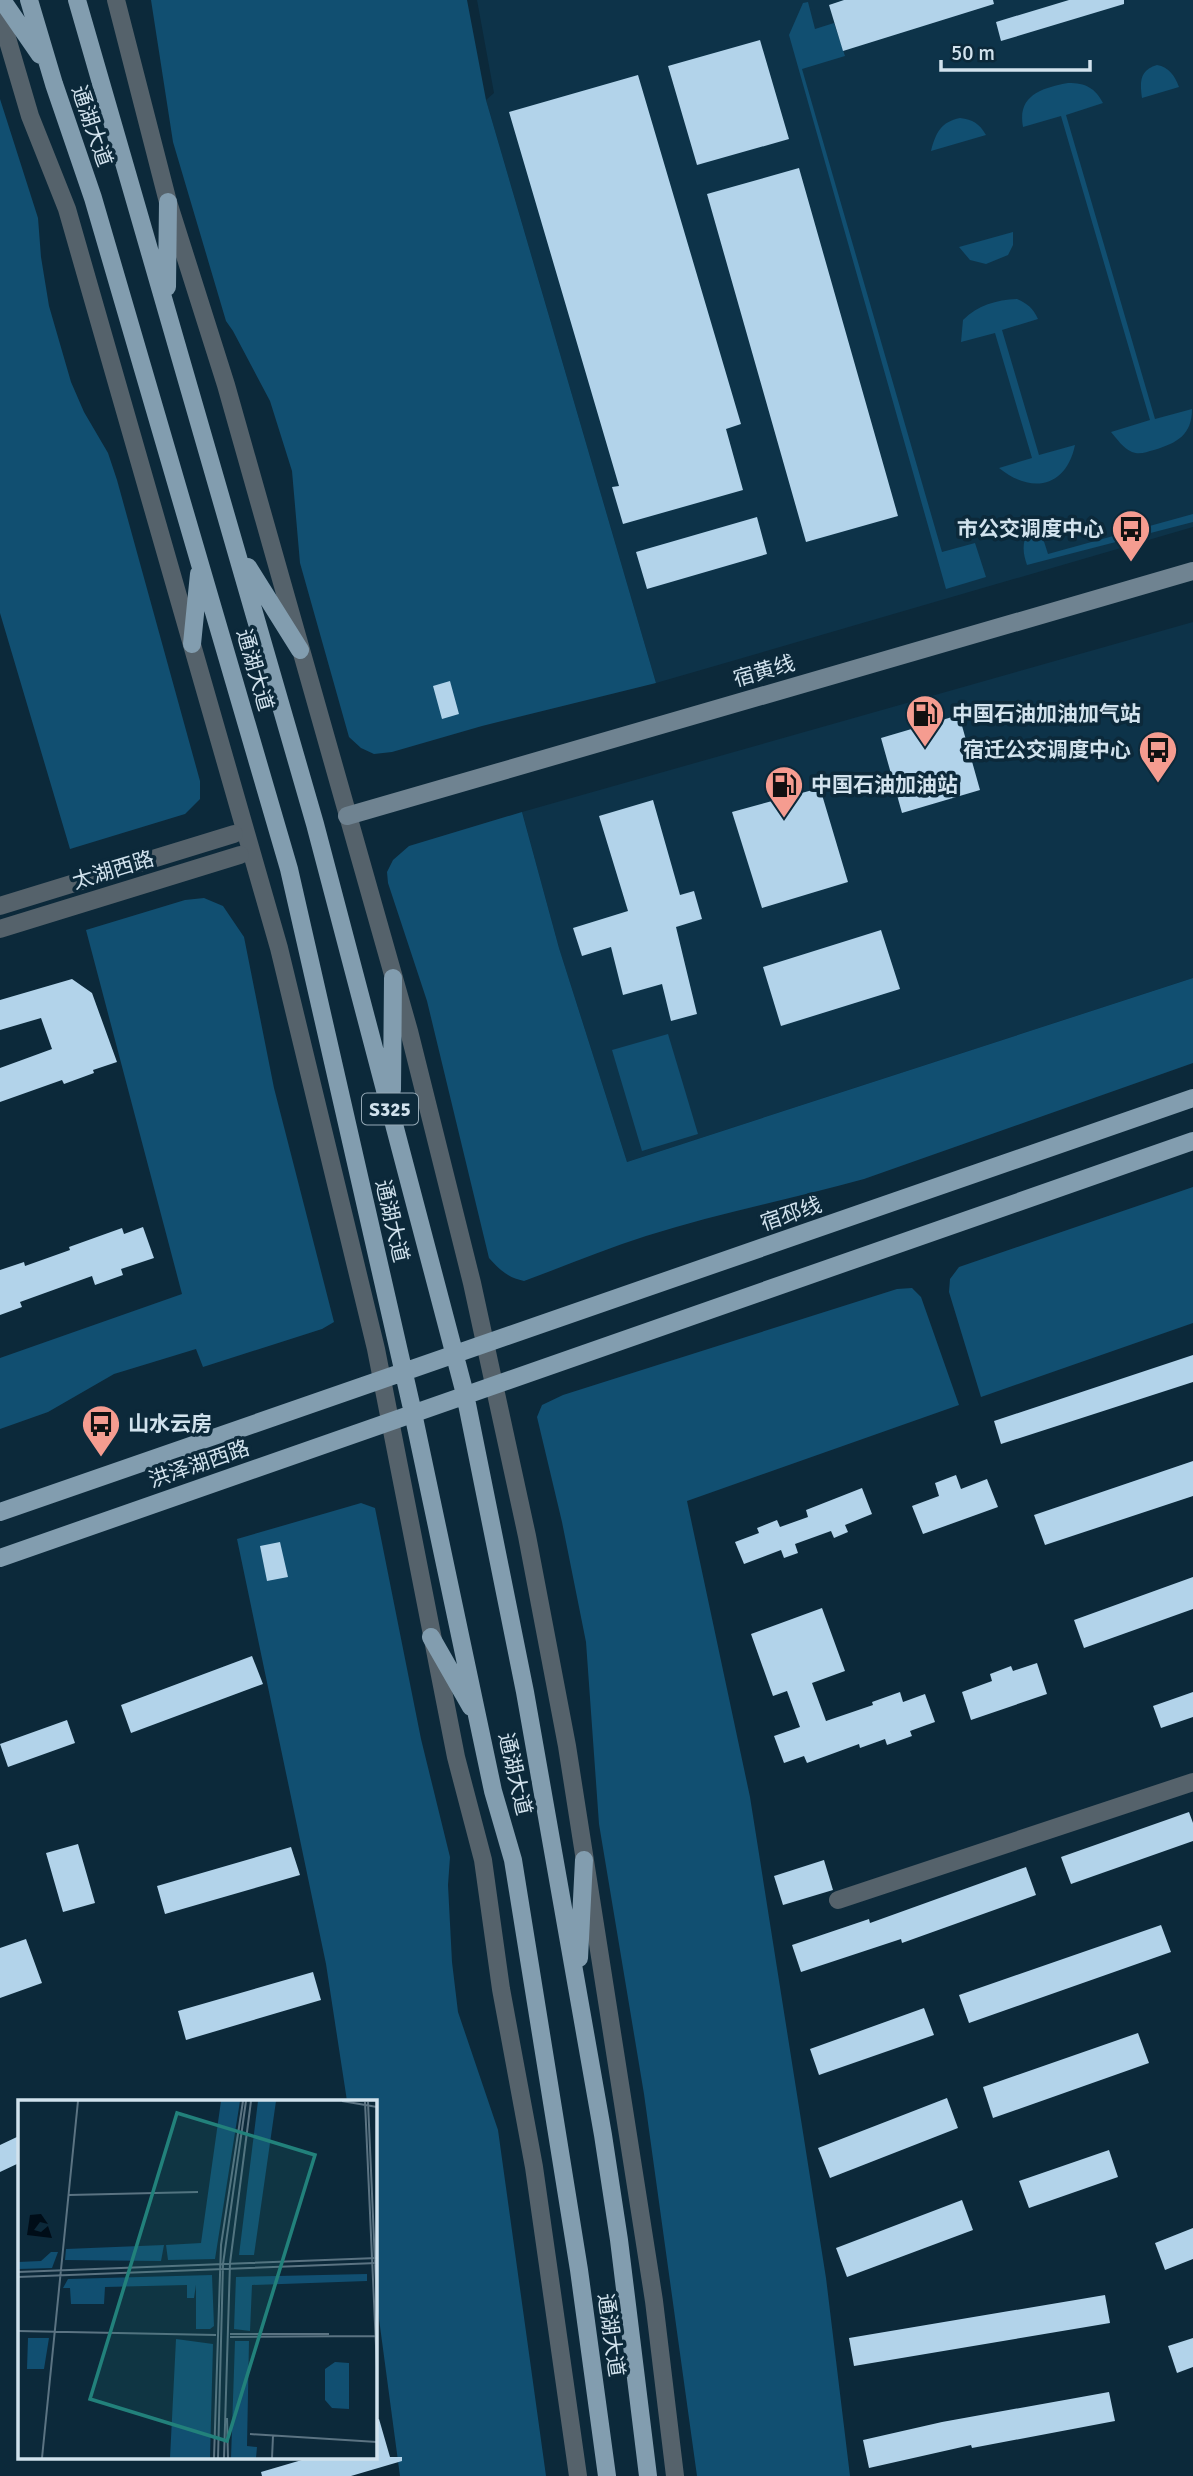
<svg xmlns="http://www.w3.org/2000/svg" width="1193" height="2476" font-family="Signika,'Noto Sans SC',sans-serif">
  <rect width="100%" height="100%" fill="#0c293a"/>
  <path fill="#0d3349" d="M477,0H1193V527L656,683L486,100L494,93Z
    M1193,622V978L627,1162L559,948L522,812Z"/>
  <path fill="#114f71" d="M151,0H467L486,100L656,683L482,726L392,752L374,754L361,748L349,737L300,563L292,471L270,401L233,331L226,321L173,142Z
    M808,2L815,29L834,23L845,56L802,69L942,552L975,543L986,577L946,589L789,35L803,3Z
    M1157,65C1169,67 1175,76 1179,87L1142,98C1140,83 1139,70 1157,65Z
    M1068,83C1086,83 1095,88 1103,103L1066,115L1155,419L1192,409C1192,435 1177,443 1154,450C1146,452 1140,455 1132,452C1123,448 1117,439 1111,432L1150,420L1061,116L1023,127C1017,95 1042,88 1068,83Z
    M0,99L38,218L41,257L49,306L71,382L84,412L108,453L117,480L200,781V799L185,814L70,849L0,613Z
    M960,118C973,120 979,123 986,135L931,151C936,132 941,122 960,118Z
    M1013,232V245L1008,255L986,264L970,260L959,247Z
    M1017,299C1028,304 1033,308 1038,319L1002,330L1039,455L1075,445C1066,488 1031,494 999,468L1032,458L995,333L961,342L963,320C978,305 996,300 1017,299Z
    M1193,514V522L1027,565C1023,553 1022,545 1027,533L1039,526L1048,554Z
    M522,812L559,948L627,1162L1193,978V1063L864,1179C792,1199 718,1213 646,1236C605,1249 565,1266 524,1281C508,1278 500,1270 489,1258L427,1001L388,883L387,872L393,860L409,846Z
    M204,898L223,906L244,937L274,1088L334,1322L322,1329L203,1367L196,1349L114,1374L48,1412L0,1429V1358L182,1294L86,930L185,900Z
    M668,1034L698,1134L642,1151L612,1050Z
    M1193,1187V1323L981,1397L949,1292L950,1279L959,1267Z
    M912,1288L921,1297L959,1405L687,1501L750,1797L826,2278L850,2476H697L644,2094L599,1824L586,1642L562,1522L537,1417L542,1405L563,1395L897,1289Z
    M361,1503L375,1508L421,1739L450,1857L448,1885L452,1962L458,2012L498,2130L546,2476H400L375,2289L374,2102L347,2101L326,1964L237,1539Z"/>
  <path fill="#b2d3ea" d="M844,0H993L994,4L843,51L829,5Z
    M1069,0H1124V4L1001,41L996,22Z
    M760,40L789,139L697,165L668,66Z
    M638,75L741,424L726,429L743,490L623,524L612,487L619,486L509,112Z
    M799,168L898,516L806,542L707,194Z
    M757,517L767,554L647,589L636,552Z
    M450,681L459,714L442,719L433,686Z
    M959,715L980,790L902,813L881,738Z
    M820,788L848,882L762,908L732,812Z
    M653,800L680,895L694,891L702,919L676,927L697,1014L671,1021L662,984L623,995L611,947L582,956L573,928L628,911L599,816Z
    M881,930L900,989L781,1026L763,967Z
    M72,979L92,993L117,1062L93,1070L94,1073L64,1084L62,1080L0,1102V1068L52,1049L41,1018L0,1030V1000Z
    M143,1227L154,1258L121,1269L123,1275L95,1285L92,1276L20,1302L22,1307L0,1315V1270L24,1262L25,1266L70,1250L69,1247L122,1228L124,1234Z
    M1193,1355V1382L1001,1444L994,1421Z
    M1193,1461V1496L1045,1545L1034,1515Z
    M956,1475L961,1489L987,1479L998,1507L923,1534L912,1506L939,1496L935,1483Z
    M862,1488L872,1514L845,1525L848,1532L834,1538L831,1531L795,1544L798,1553L784,1558L781,1550L744,1564L735,1542L759,1533L757,1528L777,1520L780,1527L808,1517L806,1510Z
    M280,1542L288,1577L267,1581L260,1546Z
    M1193,1577V1609L1084,1648L1074,1620Z
    M822,1608L845,1671L812,1683L826,1721L873,1705L872,1702L900,1692L903,1702L925,1694L935,1722L910,1731L912,1736L887,1745L885,1739L860,1748L859,1744L807,1763L804,1756L784,1763L774,1736L800,1727L787,1691L773,1696L751,1634Z
    M252,1656L263,1684L131,1733L121,1705Z
    M1037,1663L1047,1694L971,1720L962,1692L992,1681L990,1674L1011,1666L1013,1671Z
    M1193,1692V1717L1161,1728L1153,1706Z
    M67,1720L75,1743L8,1767L0,1744Z
    M1189,1812L1193,1823V1841L1071,1884L1061,1857Z
    M78,1844L95,1903L63,1912L46,1853Z
    M291,1847L300,1875L165,1914L157,1886Z
    M824,1860L833,1890L783,1905L774,1876Z
    M1026,1867L1036,1895L902,1943L901,1939L801,1972L792,1945L869,1919L870,1923Z
    M1161,1925L1171,1952L969,2023L959,1995Z
    M26,1939L42,1983L0,1998V1948Z
    M313,1972L321,2000L186,2040L178,2011Z
    M924,2008L934,2035L819,2075L810,2049Z
    M1138,2033L1149,2063L993,2118L983,2087Z
    M947,2098L958,2128L830,2178L818,2148Z
    M19,2136V2163L0,2172V2145Z
    M1109,2150L1118,2177L1029,2208L1019,2181Z
    M962,2200L973,2230L847,2277L836,2248Z
    M1193,2228V2259L1165,2270L1155,2243Z
    M1105,2295L1110,2323L854,2366L849,2338Z
    M1193,2338V2367L1177,2373L1168,2346Z
    M1109,2392L1115,2421L972,2448L971,2445L869,2468L863,2440L942,2422Z
    M379,2419L390,2457H402V2461L351,2476H262L261,2472L312,2457H374V2420Z"/>
  <g fill="none" stroke-linecap="round" stroke-linejoin="round">
    <path stroke="#55626b" stroke-width="18" d="M116,0L168,202L226,385L409,1031L472,1283L527,1536L567,1746L654,2301L675,2476
      M0,14L30,116L67,209L279,948L376,1349L456,1757L483,1860L501,1989L534,2167L578,2476
      M838,1900L1193,1782"/>
    <path stroke="#55626b" stroke-width="18" d="M0,906L234,834
      M0,929L240,855"/>
    <path stroke="#6f8391" stroke-width="18" d="M347,816L1193,571"/>
    <path stroke="#829daf" stroke-width="18" d="M2,0L40,55
      M29,0L54,84L93,198L289,869L413,1413L493,1791L513,1860L579,2270L607,2476
      M77,0L315,824L465,1394L525,1692L603,2135L619,2240L648,2476
      M167,287L168,202
      M248,567L300,650
      M192,644L199,574
      M392,1090L393,978
      M0,1512L1193,1098
      M0,1558L1193,1141
      M431,1637L471,1707
      M579,1958L584,1860"/>
  </g>
  <defs>
    <g id="bus-pin" transform="scale(2.0125)"><path d="M0 17L-7.5 6A9.5 9.5 0 1 1 7.5 6Z" fill="#f59c90" stroke="#0c293a"/><path d="M-5-6H5V4H4V6H2V4H-2V6H-4V4H-5ZM-3.5-4V0h7V-4ZM-3.5 1.2v1.5H-2V1.2ZM2 1.2v1.5H3.5V1.2Z" fill="#111"/></g>
    <g id="fuel-pin" transform="scale(2.0125)"><path d="M0 17L-7.5 6A9.5 9.5 0 1 1 7.5 6Z" fill="#f59c90" stroke="#0c293a"/><path d="M-5.5-6h7V0h2V4h1.3V-2.5L3-4.5l.8-.8L6-3V5H2.5V1h-1V6h-7ZM-4.2-4.7v3.2H.2V-4.7Z" fill="#111"/></g>
  </defs>
  <g fill-rule="evenodd">
    <use href="#bus-pin" x="1131" y="529"/>
    <use href="#fuel-pin" x="925" y="714"/>
    <use href="#bus-pin" x="1158" y="750"/>
    <use href="#fuel-pin" x="784" y="785"/>
    <use href="#bus-pin" x="101" y="1424"/>
  </g>
  <g text-anchor="middle" stroke-width="7" stroke-linejoin="round" paint-order="stroke">
    <rect fill="#0c293a" stroke="#96aab7" stroke-width="2" x="362" y="1093.5" width="56" height="31" rx="5"/>
    <g font-size="19" font-weight="bold" fill="#d1e2ed">
      <text x="390" y="1116">S325</text>
    </g>
    <g font-size="21" fill="#d1e2ed" stroke="#0c293a">
      <text transform="translate(92 126) rotate(71)" y="7">通湖大道</text>
      <text transform="translate(255 670) rotate(74)" y="7">通湖大道</text>
      <text transform="translate(764 671) rotate(-16)" y="7">宿黄线</text>
      <text transform="translate(113 870) rotate(-17)" y="7">太湖西路</text>
      <text transform="translate(791 1214) rotate(-19)" y="7">宿邳线</text>
      <text transform="translate(392 1221) rotate(77)" y="7">通湖大道</text>
      <text transform="translate(199 1464) rotate(-19)" y="7">洪泽湖西路</text>
      <text transform="translate(515 1774) rotate(77)" y="7">通湖大道</text>
      <text transform="translate(611 2335) rotate(82)" y="7">通湖大道</text>
    </g>
    <g font-size="21" font-weight="bold" fill="#d1e2ed" stroke="#0c293a" text-anchor="start">
      <text x="1104" y="536" text-anchor="end">市公交调度中心</text>
      <text x="952" y="721">中国石油加油加气站</text>
      <text x="1131" y="757" text-anchor="end">宿迁公交调度中心</text>
      <text x="811" y="792">中国石油加油站</text>
      <text x="128" y="1431">山水云房</text>
    </g>
  </g>
  <g transform="translate(18 2100)">
    <rect width="359" height="359" fill="#0c293a"/>
    <path d="M203,1H222L197,159L150,160L148,145L183,143ZM240,1H258L236,155H221ZM146,145L143,161L47,160L48,149ZM33,152H40L34,168L0,169V162L23,161ZM349,174V181L234,185L232,231L216,229L218,177ZM194,175L196,226L192,229H178V185L176,198H169V185L87,187L86,204H53L52,188H45L50,179ZM10,238H31L26,269H9ZM158,239L195,244L192,358H152ZM217,241H231L229,346L239,347L238,358H213ZM317,262L331,263V309L314,308L307,300V269Z" fill="#114f71"/>
    <path d="M23,114L30,124L22,122L16,130L23,132L30,126L34,138L9,135L12,115Z" fill="#000d18"/>
    <path fill="none" stroke="#5b7382" stroke-width="2" d="M324,1L359,7M347,2L359,268M350,2L359,208M51,95L180,92M0,172L359,158M0,177L359,163M0,231L198,235M212,234H311M212,237L357,236M209,318L210,358M232,334L359,342M24,358L60,1M196,358L203,145L225,1M200,358L205,164L228,1M206,358L212,163L233,1M254,358L255,336"/>
    <path fill="#22817b" fill-opacity="0.15" stroke="#22817b" stroke-width="3.5" d="M159,13L297,55L209,341L72,299Z"/>
    <rect width="359" height="359" fill="none" stroke="#d1e2ed" stroke-width="3.5"/>
  </g>
  <path d="M941 60v10h149v-10" fill="none" stroke="#d1e2ed" stroke-width="3.5"/>
  <text x="951" y="60" font-size="21" fill="#d1e2ed" stroke="#0c293a" stroke-width="5" paint-order="stroke">50 m</text>
</svg>
